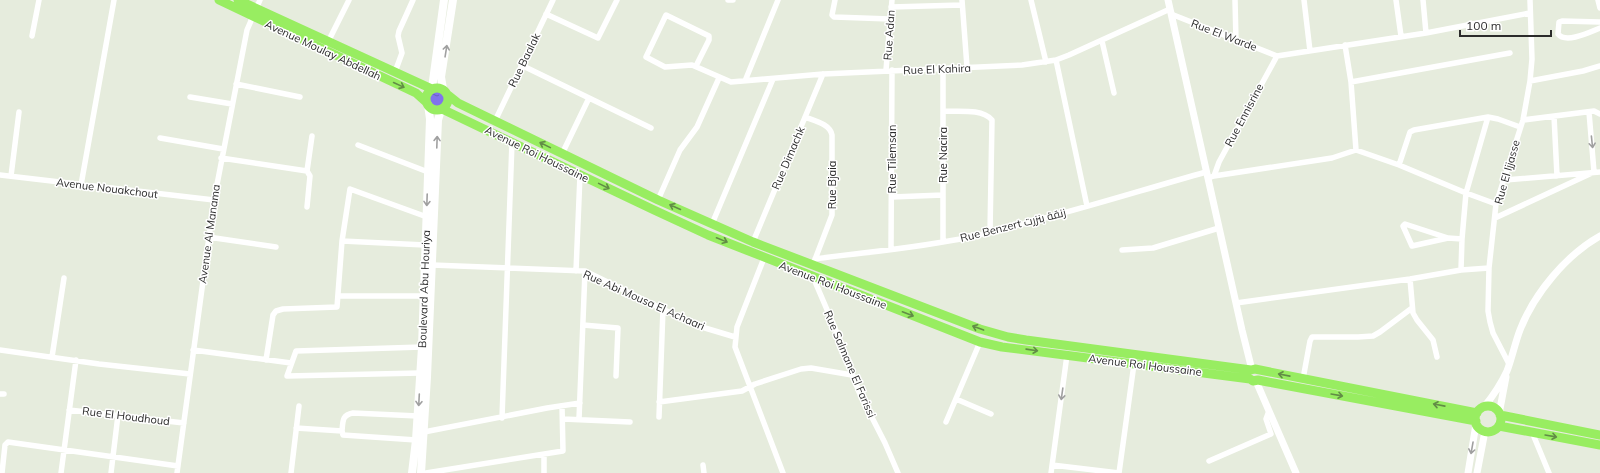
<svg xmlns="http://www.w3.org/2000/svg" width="1600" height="473" font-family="Mulish,Cairo,sans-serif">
  <defs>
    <pattern id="water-ripples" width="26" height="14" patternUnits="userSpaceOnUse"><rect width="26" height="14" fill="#8073ec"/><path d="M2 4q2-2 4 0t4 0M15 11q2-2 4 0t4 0" fill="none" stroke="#695fbf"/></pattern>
  </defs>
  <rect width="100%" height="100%" fill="#e6ecdd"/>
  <path fill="url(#water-ripples)" d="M429 99a8 8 0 1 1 16 0a8 8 0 1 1-16 0Z"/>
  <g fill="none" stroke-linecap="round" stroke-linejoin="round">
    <path stroke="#fff" stroke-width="5.5" d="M728,0H733
      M835,0L832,15L834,17L890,19
      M962,0L967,67
      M1031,0L1046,62
      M1235,0L1236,41
      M1304,0L1310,51
      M1396,0L1401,36
      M1423,0L1426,33
      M1598,0L1600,8
      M891,7L962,5
      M546,14L598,38L617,0
      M1171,14L1277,56L1426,33L1530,13
      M1600,22L1562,21L1559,22L1558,34C1566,44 1590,32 1600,28
      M32,36L39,0
      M1102,41L1114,93
      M328,42L349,0
      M1345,45L1351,82L1356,150
      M1056,60L1087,206
      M521,65L651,128
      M696,66L709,40V36L666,15L646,57L665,67L692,65L731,82L823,74L1022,65L1056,60L1069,55L1170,9
      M943,69V242
      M886,70L892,0
      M395,72L402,53L398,36L399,31L413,0
      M745,81L778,0
      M1530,81L1583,71L1600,66
      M1351,82L1510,53
      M236,84L300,97
      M190,97L232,104
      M943,111C958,112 981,108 992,120L990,232
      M1554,116L1557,176
      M805,117C815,121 830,124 832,135V215L814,262
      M1523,120L1594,111L1600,114
      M495,121L553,0
      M160,138L223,149
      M358,145L428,172
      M562,154L589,98
      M221,158L307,171L310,176L307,207
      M1399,165L1410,132L1414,130L1488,117L1498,119L1520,127
      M307,171L312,136
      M0,175L214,200
      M11,176L19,112
      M1214,176L1219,162L1277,56
      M1208,178L1214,176L1332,158L1356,150L1399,165L1466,193L1496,204
      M1505,180L1600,172
      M81,185L114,0
      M892,197L943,195
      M658,200L680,150L697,127L719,78
      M1495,218L1594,172L1589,112
      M712,224L773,79
      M208,237L276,247
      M1448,238L1405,224L1403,226L1412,246L1448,238L1462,239
      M342,241L425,245
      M753,242L823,74
      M891,249L892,70
      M1122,250L1153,248L1219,228
      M764,258L737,327L735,347L783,473
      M815,259C866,252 919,248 970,237C1050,219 1128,194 1206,172
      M432,265L585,271L687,321L705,328L735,337
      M1461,270L1462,239L1466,193L1488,117
      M576,271L580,175
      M813,277L837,333L859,392L885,443L898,473
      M1410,279L1413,313L1417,320L1433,340L1437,357
      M338,296H424
      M1236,303L1410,279L1461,270L1489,268
      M583,325L618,328L616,376
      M0,350L99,364L190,374
      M193,350L291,363
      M52,357L64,278
      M266,360L273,315L276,311L283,309L337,307L342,241L350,189L427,217
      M1509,364L1493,333L1490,322L1488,311L1489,268L1496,204L1523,120L1530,81L1532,59L1530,0
      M420,373L287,376L296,351L422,347
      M1303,379L1310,341L1312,337H1358L1373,336L1380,332L1412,308
      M0,394H4
      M956,399L991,414
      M659,402L742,391L755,384L801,369L811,368L852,375
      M69,410L184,423
      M659,417L663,309
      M502,418L512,142
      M563,419L630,422
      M579,419L585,271
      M946,422L980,342
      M296,428L342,431L343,435L416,440
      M342,431C343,421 342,415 353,413L418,416
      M424,432L547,408L580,403
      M1532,432L1549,473
      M544,455V473
      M1209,461L1271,434L1266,419L1269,411
      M703,465L704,473
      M1052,465L1119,473
      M2,473L5,445L8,442L178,466
      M61,473L76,360
      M111,473L118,415
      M177,473L214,200L247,30L260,0
      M291,473L299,406
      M426,473L563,451L562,406
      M1051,473L1067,355
      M1119,473L1134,364"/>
    <path stroke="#fff" stroke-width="7" d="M1168,0L1242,330L1252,370
      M1256,381L1296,473
      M1484,407C1493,396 1501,384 1507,371C1512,358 1515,343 1520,330C1534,294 1566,255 1600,236
      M1499,414L1506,377
      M1468,473L1476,424
      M1477,473L1485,431"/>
    <path stroke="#fff" stroke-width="8" d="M432,88L444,0
      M443,89L441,77L453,0
      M412,473L416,440L422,347L430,119L428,105
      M421,473L427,377L438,120L441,110"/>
    <path stroke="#98ed61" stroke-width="9" d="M219,0L416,93L426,102
      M238,0L432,89
      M426 99a11 11 0 1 1 22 0a11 11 0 1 1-22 0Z
      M448,95L458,103L658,200L753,242L980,329L1008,337L1026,340L1251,370L1255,369L1477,413
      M442,109L654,210L708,235L980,342L1002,347L1250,379L1253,381L1258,380L1268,382L1476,421
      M1475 419a13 13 0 1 1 26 0a13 13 0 1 1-26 0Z
      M1500,415L1600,435
      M1499,426L1600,445"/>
  </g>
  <defs><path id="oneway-shaft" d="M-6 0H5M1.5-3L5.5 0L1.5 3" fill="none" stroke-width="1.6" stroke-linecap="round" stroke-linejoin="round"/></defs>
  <g stroke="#a0a0a0">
    <use href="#oneway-shaft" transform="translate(446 51) rotate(-81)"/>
    <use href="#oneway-shaft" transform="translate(437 142) rotate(-88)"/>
    <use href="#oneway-shaft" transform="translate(1592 142) rotate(84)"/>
    <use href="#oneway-shaft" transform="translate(427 200) rotate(92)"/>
    <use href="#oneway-shaft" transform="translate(1062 394) rotate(98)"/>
    <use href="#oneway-shaft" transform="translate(419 400) rotate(93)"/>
    <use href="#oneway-shaft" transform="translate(1472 448) rotate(100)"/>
  </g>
  <g stroke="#628c46">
    <use href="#oneway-shaft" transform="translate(399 85) rotate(25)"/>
    <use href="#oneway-shaft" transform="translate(545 145) rotate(-154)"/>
    <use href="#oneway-shaft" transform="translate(604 186) rotate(26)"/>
    <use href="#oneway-shaft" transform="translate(675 207) rotate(-156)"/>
    <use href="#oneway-shaft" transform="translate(722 240) rotate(22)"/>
    <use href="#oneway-shaft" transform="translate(908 314) rotate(21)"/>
    <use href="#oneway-shaft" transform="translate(978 328) rotate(-160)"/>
    <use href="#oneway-shaft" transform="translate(1032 350) rotate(8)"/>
    <use href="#oneway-shaft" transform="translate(1284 375) rotate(-169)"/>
    <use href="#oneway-shaft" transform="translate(1337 395) rotate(10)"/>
    <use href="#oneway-shaft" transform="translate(1439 405) rotate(-169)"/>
    <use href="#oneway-shaft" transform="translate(1551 436) rotate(10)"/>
  </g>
  <g text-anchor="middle" stroke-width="3" stroke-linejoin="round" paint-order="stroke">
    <g font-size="11" fill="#2b2b2b" stroke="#fff">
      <text transform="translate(889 35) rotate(-86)" y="4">Rue Adan</text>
      <text transform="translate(1224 35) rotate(21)" y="4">Rue El Warde</text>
      <text transform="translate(323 50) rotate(25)" y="4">Avenue Moulay Abdellah</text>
      <text transform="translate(524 60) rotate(-64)" y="4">Rue Baalak</text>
      <text transform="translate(937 69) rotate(-2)" y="4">Rue El Kahira</text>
      <text transform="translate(1244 115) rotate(-62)" y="4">Rue Ennisrine</text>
      <text transform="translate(537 154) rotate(26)" y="4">Avenue Roi Houssaine</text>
      <text transform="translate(943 155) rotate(-90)" y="4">Rue Nacira</text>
      <text transform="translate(788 158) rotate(-67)" y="4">Rue Dimachk</text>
      <text transform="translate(892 159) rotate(-90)" y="4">Rue Tilemsan</text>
      <text transform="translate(1507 172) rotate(-74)" y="4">Rue El Ijjasse</text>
      <text transform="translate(832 185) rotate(-90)" y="4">Rue Bjaia</text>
      <text transform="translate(107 188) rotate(7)" y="4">Avenue Nouakchout</text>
      <text transform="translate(1013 225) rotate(-14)" y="4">Rue Benzert زنقة بنزرت</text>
      <text transform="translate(209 234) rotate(-82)" y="4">Avenue Al Manama</text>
      <text transform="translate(833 285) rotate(21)" y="4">Avenue Roi Houssaine</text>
      <text transform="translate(424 289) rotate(-88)" y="4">Boulevard Abu Houriya</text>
      <text transform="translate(644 300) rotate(24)" y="4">Rue Abi Mousa El Achaari</text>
      <text transform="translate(850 364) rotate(67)" y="4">Rue Salmane El Farissi</text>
      <text transform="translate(1145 365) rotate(7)" y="4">Avenue Roi Houssaine</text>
      <text transform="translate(126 416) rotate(7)" y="4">Rue El Houdhoud</text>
    </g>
  </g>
  <path d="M1460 30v6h91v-6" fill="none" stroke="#2b2b2b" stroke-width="2"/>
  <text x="1466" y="30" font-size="12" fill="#2b2b2b" stroke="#ffffff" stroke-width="3" paint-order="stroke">100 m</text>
</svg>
